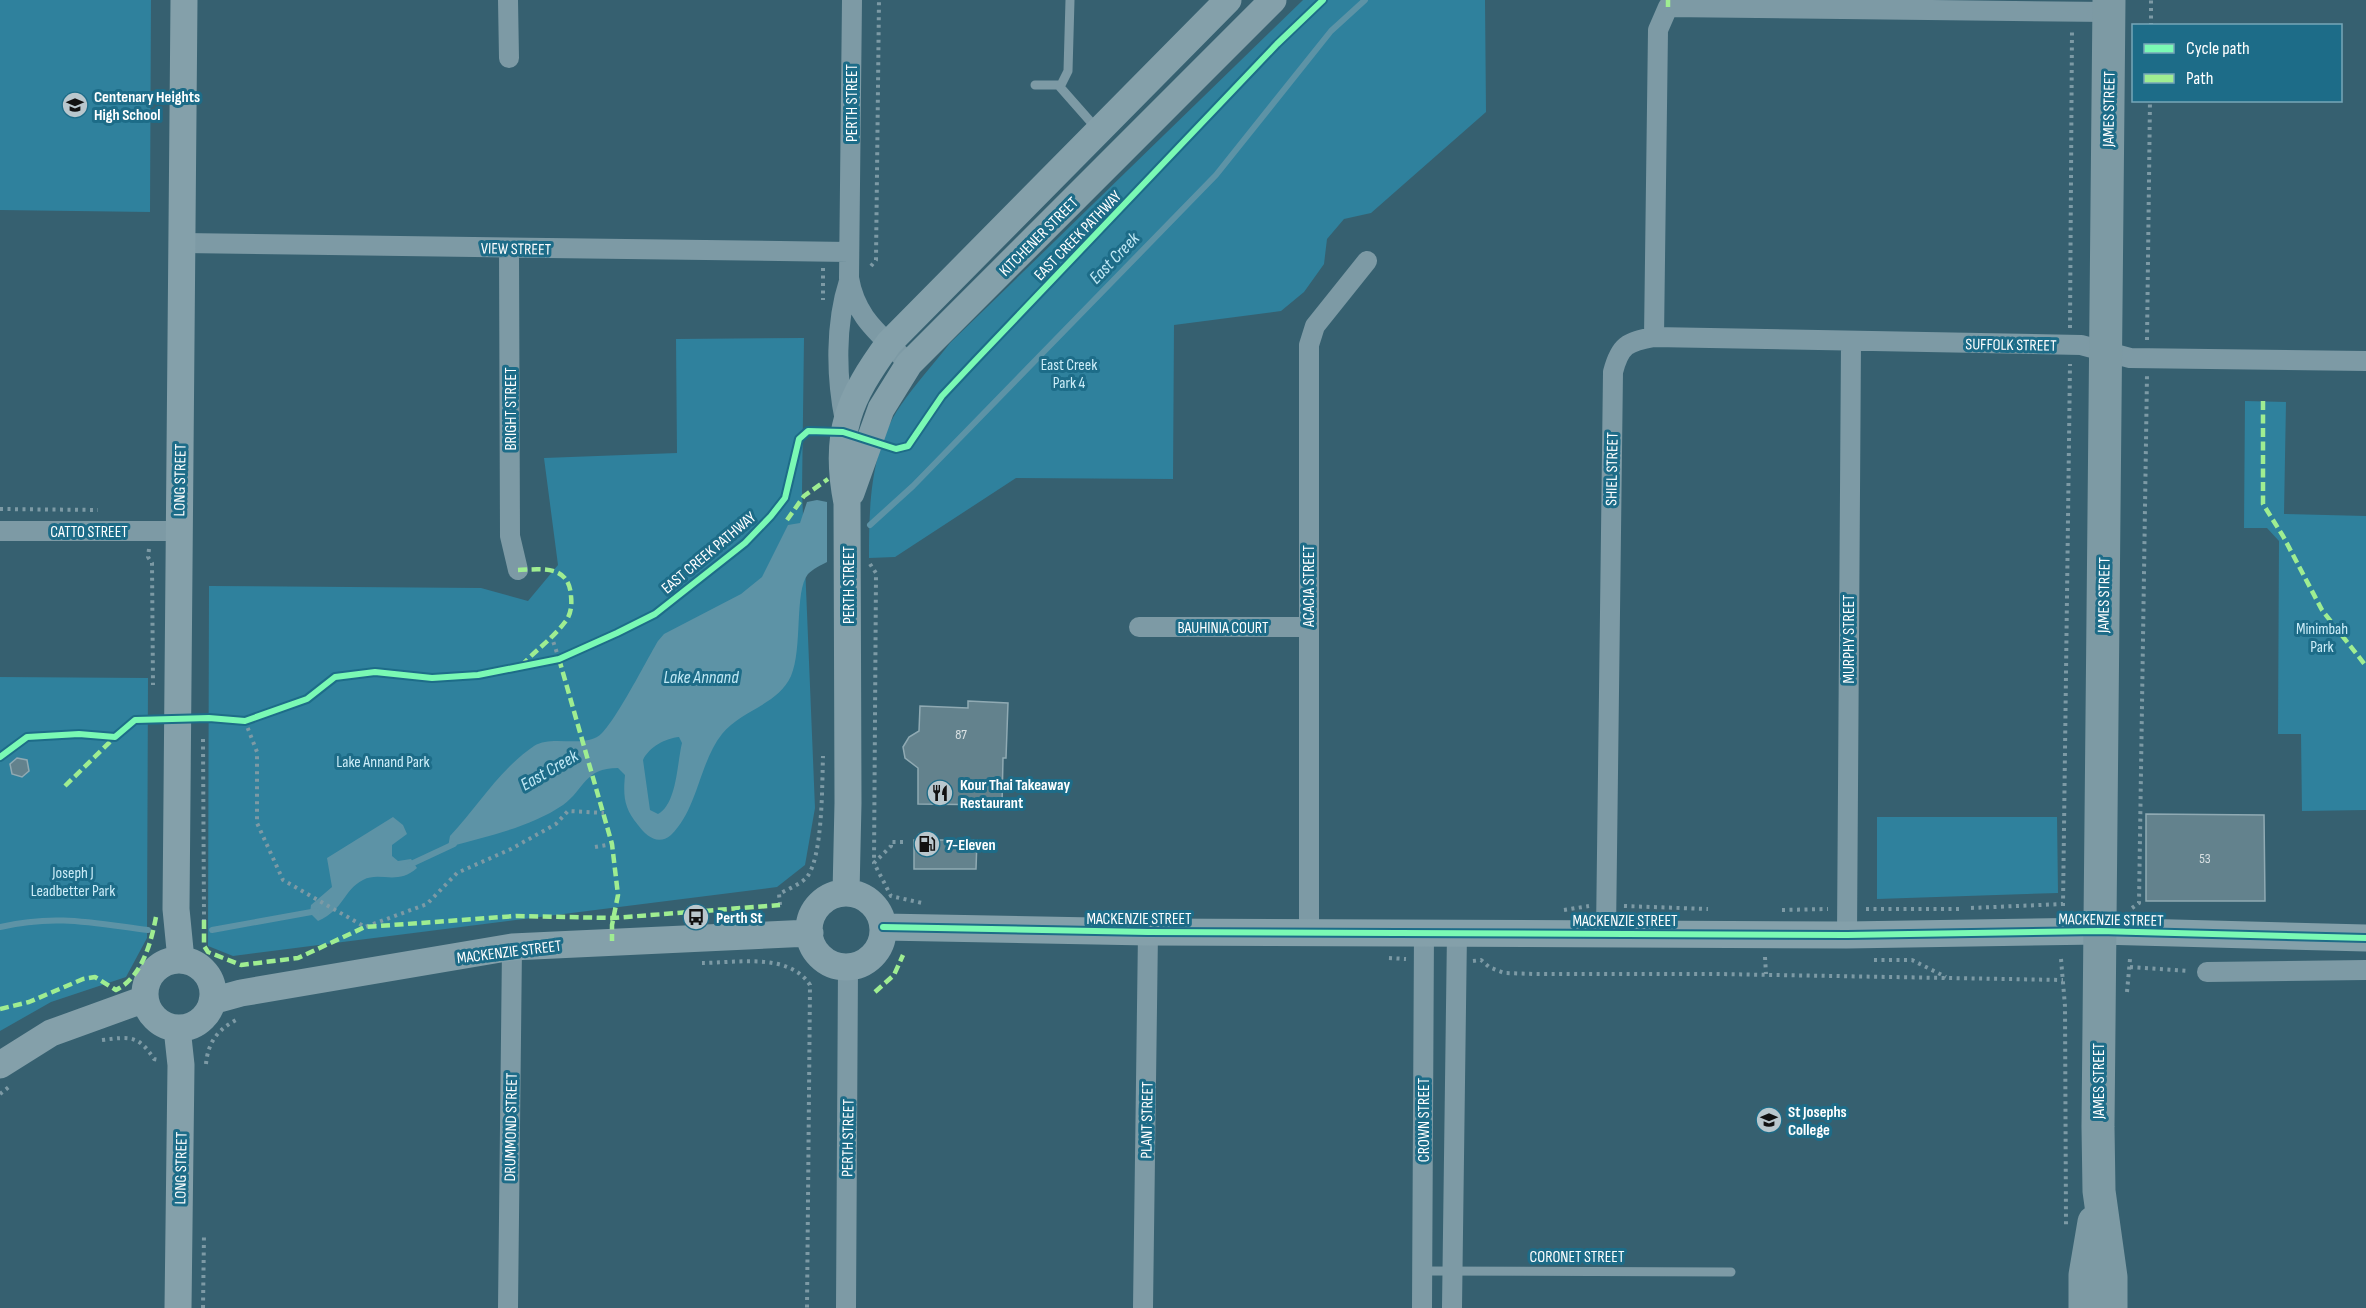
<svg xmlns="http://www.w3.org/2000/svg" width="2366" height="1308" font-family="'Sofia Sans Condensed',sans-serif">
  <rect width="100%" height="100%" fill="#366070"/>
  <path fill="#2f819d" d="M0,0H151L150,212L0,210Z
    M1303,0H1485L1486,112L1371,213L1344,219L1327,239L1324,264L1304,292L1281,311L1174,325L1173,479L1016,478L895,557L869,558C869,506 870,449 901,405C915,384 934,364 950,343Z
    M804,338L802,491L815,808L805,865L777,887L233,956L208,946L209,586L481,588L528,601L558,565L544,458L677,453L676,339Z
    M2245,401L2286,402L2284,514L2366,516V810L2302,811L2301,734H2278L2279,541L2267,528H2244Z
    M0,677L148,678L147,938L126,977L51,1002L0,1031Z
    M1877,817H2057L2058,893L1877,899Z"/>
  <path fill="#5d93a6" fill-rule="evenodd" d="M817,500L827,502V562C821,565 813,569 808,574C794,591 803,649 791,676C778,705 741,710 722,734C699,763 698,809 671,835C658,846 646,836 638,825C624,808 623,796 625,775L618,768C584,768 585,789 563,805C529,828 487,836 448,847L450,836C478,806 500,769 534,746C552,735 577,747 597,737C611,731 647,659 658,641L664,634L741,594L762,577L788,525L800,523L807,502ZM679,737L682,743C677,763 677,804 658,814L650,810L643,760C649,747 666,738 679,737Z
    M393,817L403,825L407,834L392,845V856L398,861L411,859L417,868C397,886 380,871 363,880C343,890 345,909 318,921L310,913L311,905L332,887L327,858Z"/>
  <g fill="none" stroke-linecap="round" stroke-linejoin="round">
    <path stroke="#5d93a6" stroke-width="6" d="M870,525L913,486L1216,175L1331,31L1365,0
      M409,865L454,844
      M0,927C55,914 93,923 148,930
      M212,930L317,911"/>
  </g>
  <path fill="#63828d" stroke="#90aab3" stroke-width="1.5" d="M968,701L1008,703L1006,758H1003L1002,805L918,804V768L905,758L903,747L909,737L919,731L920,706L968,708Z
    M17,758L27,760L29,771L22,777L12,774L10,764Z
    M2146,814L2264,815L2265,901H2146Z
    M914,840H977L976,869H914Z"/>
  <g fill="none" stroke-linecap="round" stroke-linejoin="round">
    <path stroke="#7d9aa5" stroke-width="4" stroke-dasharray="3 4.5" stroke-linecap="butt" d="M2151,26V0
      M871,266L876,260L879,0
      M823,268V300
      M2070,328L2072,30
      M2147,340L2150,100
      M0,509L98,510
      M149,549L148,557L152,563L153,685
      M870,564L876,573L874,863
      M551,635L559,659
      M245,721L257,752V823L283,880L365,927L427,904L457,873L511,849L556,824L568,811L604,813
      M203,739L204,920
      M903,842H891V846L874,863L891,896L922,903
      M595,847L612,844
      M780,905L779,894C788,889 801,884 807,877C823,856 822,784 823,756
      M1624,906L1708,909
      M2063,906L2070,364
      M1971,908L2063,904
      M2132,908L2139,903L2147,375
      M1866,909H1963
      M1564,910L1589,906
      M1782,910L1828,909
      M1765,957L1766,974
      M1389,958L1406,959
      M2061,959L2065,1006L2066,1225
      M1874,960H1912L1946,977
      M1473,961L1481,960L1489,967L1504,973L1535,974H1718L2063,980
      M702,963C736,963 789,952 810,985L807,1308
      M2130,967L2189,971
      M2127,992L2130,959
      M102,1040C129,1037 138,1034 154,1059L159,1060
      M206,1064C208,1042 218,1029 238,1019
      M0,1094L10,1086
      M203,1308L204,1234"/>
    <path stroke="#7d9aa5" stroke-width="9" d="M1070,0L1068,71L1060,87L1097,129
      M1035,85H1060
      M1423,1271L1731,1272"/>
    <path stroke="#7d9aa5" stroke-width="20" d="M508,0L509,58
      M852,0L849,278C856,320 882,335 909,364
      M183,243L849,252
      M509,248L510,536L518,570
      M1654,337L2081,345L2130,358L2366,361
      M845,421C836,377 835,324 849,281
      M0,531H178
      M1139,627H1307
      M1309,931V345L1315,326L1367,261
      M1606,933L1613,372C1620,345 1627,342 1654,337L1658,30L1668,7L2109,12
      M1847,935L1851,343
      M2207,972L2366,970
      M508,1308L512,947
      M846,1308L848,967
      M1143,1308L1148,932
      M1422,1308L1424,932
      M1452,1308L1457,932"/>
    <path stroke="#84a0aa" stroke-width="27" d="M851,493L881,409L909,364L1273,0
      M846,893L848,803L847,503C833,433 849,398 889,343L1228,0
      M809 930a37 37 0 1 1 74 0a37 37 0 1 1-74 0Z
      M883,927L1148,932L1847,935L2099,931L2366,938
      M181,960L176,909L184,0
      M145 994a34 34 0 1 1 68 0a34 34 0 1 1-68 0Z
      M212,1001L241,993L512,947L810,933
      M177,1028L181,1065L178,1308
      M0,1065L51,1033L145,999"/>
    <path stroke="#7d9aa4" stroke-width="33" d="M2109,0L2098,1127L2099,1191L2111,1277V1308
      M2085,1308V1275L2094,1222"/>
    <path stroke="#9fed91" stroke-width="4.5" stroke-dasharray="9 4.5" stroke-linecap="butt" d="M1668,7V0
      M2263,401V504L2283,536L2322,610L2366,666
      M787,520L804,496L828,479
      M518,570C543,569 569,565 571,596C572,605 571,615 565,622C553,638 535,651 522,665
      M559,659L612,844L618,895L612,925V941
      M65,786L115,737
      M204,920V946L208,952L241,965L298,958L365,927L516,916L613,918L780,905
      M875,992L894,975L903,955
      M0,1009L29,1002L83,979L95,977L116,990C142,977 151,943 156,917"/>
    <g stroke="#1d6c88" stroke-width="10">
      <path id="cycleway" d="M0,757L27,737L79,734L115,737L135,720L209,718L245,721L307,699L335,677L375,672L432,678L478,675L559,659L617,633L655,614L745,543L771,516L785,498L799,439L808,431L843,432L896,449L908,446L942,396L974,362L1277,44L1323,0
        M883,927L1148,932L1847,935L2099,931L2366,938"/>
    </g>
    <use href="#cycleway" stroke="#7af9b4" stroke-width="6"/>
  </g>
  <defs>
    <g id="school-disc" transform="scale(1.35)"><circle r="9.5" fill="#b9c7cd" stroke="#1d6c88"/><path d="M0-5L7-2L0 1L-7-2ZM-4 1L0 2.5L4 1V4Q0 6-4 4Z" fill="#111"/></g>
    <g id="restaurant-disc" transform="scale(1.35)"><circle r="9.5" fill="#b9c7cd" stroke="#1d6c88"/><path d="M-5-6h1v4h1v-4h1v4h1v-4h1v5L-1.5 .5V6h-2V.5L-5-1ZM5-6V6H3V1.5H1.5Q1.5-4 5-6Z" fill="#111"/></g>
    <g id="fuel-disc" transform="scale(1.35)"><circle r="9.5" fill="#b9c7cd" stroke="#1d6c88"/><path d="M-5.5-6h7V0h2V4h1.3V-2.5L3-4.5l.8-.8L6-3V5H2.5V1h-1V6h-7ZM-4.2-4.7v3.2H.2V-4.7Z" fill="#111"/></g>
    <g id="bus-disc" transform="scale(1.35)"><circle r="9.5" fill="#b9c7cd" stroke="#1d6c88"/><path d="M-5-6H5V4H4V6H2V4H-2V6H-4V4H-5ZM-3.5-4V0h7V-4ZM-3.5 1.2v1.5H-2V1.2ZM2 1.2v1.5H3.5V1.2Z" fill="#111"/></g>
  </defs>
  <g fill-rule="evenodd">
    <use href="#school-disc" x="75" y="105"/>
    <use href="#restaurant-disc" x="940" y="793"/>
    <use href="#fuel-disc" x="927" y="844"/>
    <use href="#bus-disc" x="696" y="917"/>
    <use href="#school-disc" x="1769" y="1120"/>
  </g>
  <g text-anchor="middle" stroke-width="6" stroke-linejoin="round" paint-order="stroke">
    <g font-size="14" fill="#d8e0e2">
      <text x="961" y="739">87</text>
      <text x="2205" y="863">53</text>
    </g>
    <g font-size="16" font-weight="bold" fill="#fff" stroke="#1d6c88" text-anchor="start">
      <text x="94" y="102">Centenary Heights<tspan x="94" dy="18">High School</tspan></text>
      <text x="960" y="790">Kour Thai Takeaway<tspan x="960" dy="18">Restaurant</tspan></text>
      <text x="946" y="850">7-Eleven</text>
      <text x="716" y="923">Perth St</text>
      <text x="1788" y="1117">St Josephs<tspan x="1788" dy="18">College</tspan></text>
    </g>
    <g font-size="16" fill="#fff" stroke="#1d6c88">
      <text transform="translate(851 103) rotate(-90)" y="6">PERTH STREET</text>
      <text transform="translate(2108 109) rotate(-89)" y="6">JAMES STREET</text>
      <text transform="translate(1077 235) rotate(-46)" y="6">EAST CREEK PATHWAY</text>
      <text transform="translate(1038 236) rotate(-45)" y="6">KITCHENER STREET</text>
      <text transform="translate(516 248) rotate(1)" y="6">VIEW STREET</text>
      <text transform="translate(2011 344) rotate(1)" y="6">SUFFOLK STREET</text>
      <text transform="translate(510 409) rotate(-90)" y="6">BRIGHT STREET</text>
      <text transform="translate(1611 469) rotate(-89)" y="6">SHIEL STREET</text>
      <text transform="translate(179 480) rotate(-89)" y="6">LONG STREET</text>
      <text x="89" y="537">CATTO STREET</text>
      <text transform="translate(708 552) rotate(-40)" y="6">EAST CREEK PATHWAY</text>
      <text transform="translate(848 585) rotate(-90)" y="6">PERTH STREET</text>
      <text transform="translate(1308 586) rotate(-90)" y="6">ACACIA STREET</text>
      <text transform="translate(2103 595) rotate(-89)" y="6">JAMES STREET</text>
      <text x="1223" y="633">BAUHINIA COURT</text>
      <text transform="translate(1848 639) rotate(-90)" y="6">MURPHY STREET</text>
      <text x="1139" y="924">MACKENZIE STREET</text>
      <text transform="translate(2111 919) rotate(1)" y="6">MACKENZIE STREET</text>
      <text x="1625" y="926">MACKENZIE STREET</text>
      <text transform="translate(509 951) rotate(-7)" y="6">MACKENZIE STREET</text>
      <text transform="translate(2098 1081) rotate(-90)" y="6">JAMES STREET</text>
      <text transform="translate(1146 1120) rotate(-89)" y="6">PLANT STREET</text>
      <text transform="translate(1423 1120) rotate(-90)" y="6">CROWN STREET</text>
      <text transform="translate(510 1127) rotate(-89)" y="6">DRUMMOND STREET</text>
      <text transform="translate(847 1138) rotate(-89)" y="6">PERTH STREET</text>
      <text transform="translate(180 1168) rotate(-89)" y="6">LONG STREET</text>
      <text x="1577" y="1262">CORONET STREET</text>
    </g>
    <g font-size="16" fill="#ccedf8" stroke="#1d6c88">
      <text x="1069" y="370">East Creek<tspan x="1069" dy="18">Park 4</tspan></text>
      <text x="2322" y="634">Minimbah<tspan x="2322" dy="18">Park</tspan></text>
      <text x="383" y="767">Lake Annand Park</text>
      <text x="73" y="878">Joseph J<tspan x="73" dy="18">Leadbetter Park</tspan></text>
    </g>
    <g font-size="18" font-style="italic" fill="#c1e9f5" stroke="#1d6c88">
      <text transform="translate(1114 258) rotate(-46)" y="6">East Creek</text>
      <text x="701" y="683">Lake Annand</text>
      <text transform="translate(549 770) rotate(-30)" y="6">East Creek</text>
    </g>
  </g>
  <rect x="2132" y="24" width="210" height="78" fill="#1d6c88" stroke="#77a7b8" stroke-width="1.5"/>
  <rect x="2144" y="44" width="30" height="9" fill="#7af9b4" stroke="#77a7b8" stroke-width="1.5"/>
  <text x="2186" y="54" font-size="18" fill="#ffffff">Cycle path</text>
  <rect x="2144" y="74" width="30" height="9" fill="#9fed91" stroke="#77a7b8" stroke-width="1.5"/>
  <text x="2186" y="84" font-size="18" fill="#ffffff">Path</text>
</svg>
